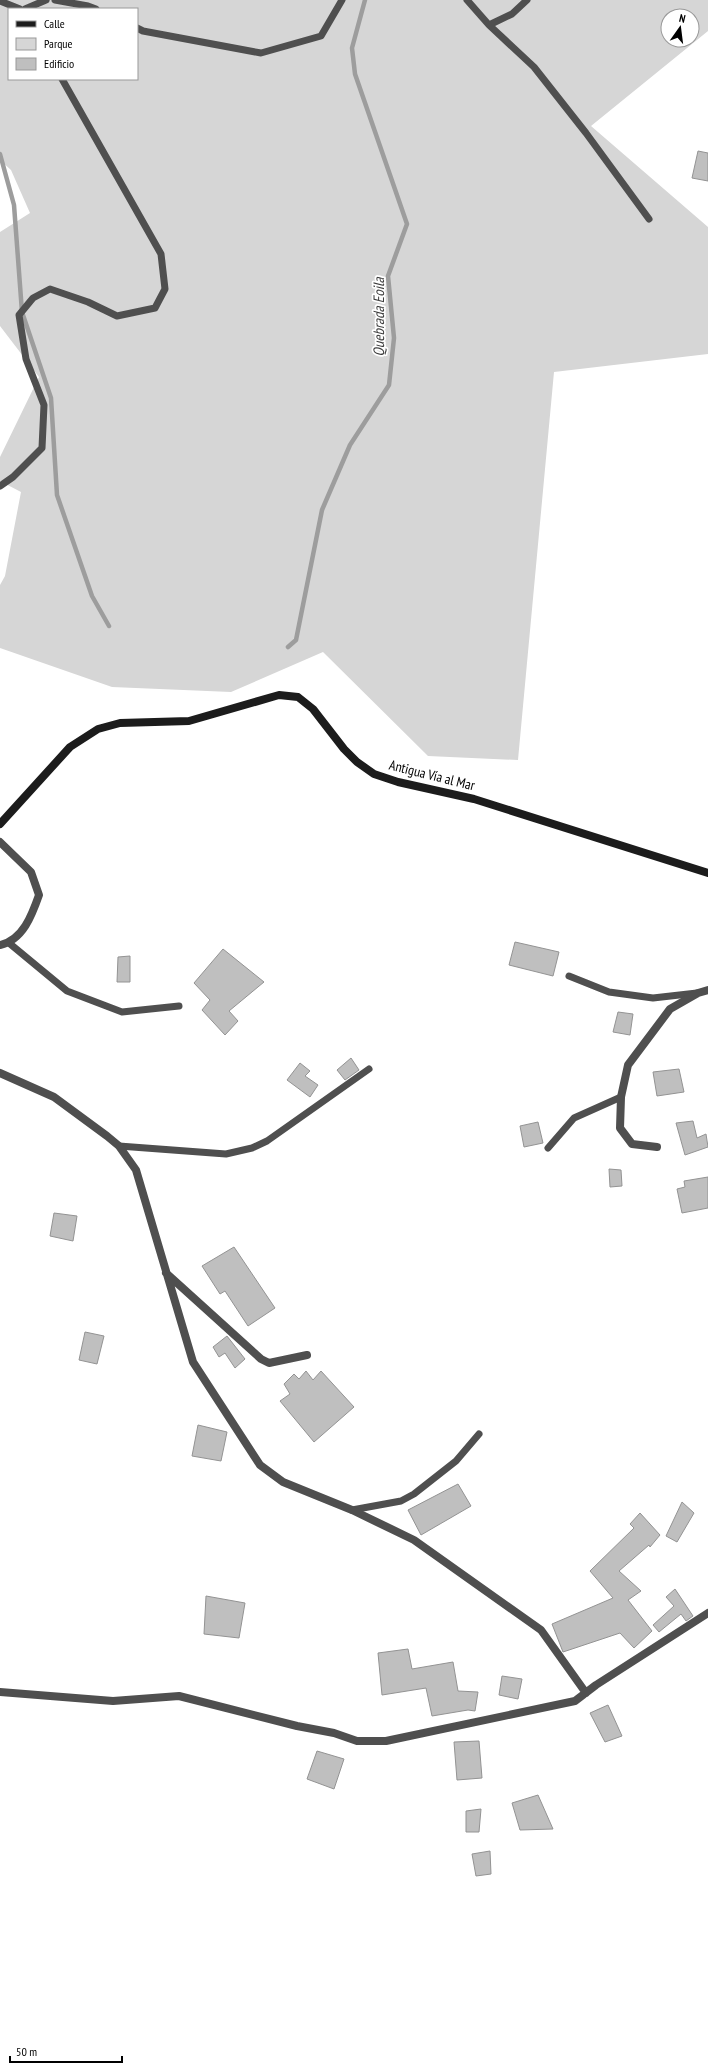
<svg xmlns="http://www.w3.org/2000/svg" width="708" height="2072" font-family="'PT Sans Narrow',sans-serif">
  <rect width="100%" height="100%" fill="#fff"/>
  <path fill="#d6d6d6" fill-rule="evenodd" d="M0,0H708V31L591,126L708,227V354L554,372L518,760L428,756L323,652L231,692L112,687L0,648V585L5,576L21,492L0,481V457L39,377L0,326V232L30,213L11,170L0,160ZM9,9H137V79H9ZM668,16H692V40H668Z"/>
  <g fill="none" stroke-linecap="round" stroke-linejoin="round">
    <path stroke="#9d9d9d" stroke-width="4.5" d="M0,154L14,205L22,312L51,398L57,495L92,596L109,626
      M288,647L296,640L322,510L350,445L389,385L394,338L388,276L407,224L355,74L352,48L365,0"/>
  </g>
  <path fill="#bfbfbf" stroke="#939393" d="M698,151L708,153V181L692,178Z
    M515,942L559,952L553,976L509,965Z
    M223,949L264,982L229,1011L238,1021L225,1035L202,1010L210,1000L194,983Z
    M130,956V982H117L118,957Z
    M618,1012L633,1014L630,1035L613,1032Z
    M351,1058L359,1070L345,1080L337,1070Z
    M300,1063L310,1071L305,1076L318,1085L310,1097L287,1080Z
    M679,1069L684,1092L657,1096L653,1072Z
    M693,1121L697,1138L706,1134L708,1147L685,1155L676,1123Z
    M538,1122L543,1143L524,1147L520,1126Z
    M609,1169L621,1170L622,1186L610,1187Z
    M708,1177V1208L682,1213L677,1189L685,1187L684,1181Z
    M54,1213L77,1216L73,1241L50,1236Z
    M234,1247L275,1308L248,1326L225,1291L220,1294L202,1266Z
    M85,1332L104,1336L97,1364L79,1360Z
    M227,1336L245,1359L235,1368L225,1353L219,1357L213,1347Z
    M306,1371L313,1380L321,1371L354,1407L314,1442L280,1401L290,1394L284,1384L294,1374L299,1379Z
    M198,1425L227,1432L221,1461L192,1456Z
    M458,1484L471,1506L421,1535L408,1510Z
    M682,1502L694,1513L677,1542L666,1536Z
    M640,1513L660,1535L650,1547L649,1545L619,1571L641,1591L628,1600L652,1631L634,1648L620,1633L563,1652L552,1624L613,1598L590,1571L634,1528L630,1524Z
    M675,1589L693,1616L686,1621L681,1614L659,1632L653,1625L674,1606L666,1597Z
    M206,1596L245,1603L239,1638L204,1634Z
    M408,1649L412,1669L453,1662L458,1691L478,1692L475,1711L468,1710L432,1716L426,1688L382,1695L378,1653Z
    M502,1676L522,1679L518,1699L499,1695Z
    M608,1705L622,1736L605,1742L590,1713Z
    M479,1741L482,1778L457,1780L454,1742Z
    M317,1751L344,1759L334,1789L307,1779Z
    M538,1795L553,1829L520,1830L512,1803Z
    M481,1809L479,1832H466V1811Z
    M490,1851L491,1874L476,1876L472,1854Z"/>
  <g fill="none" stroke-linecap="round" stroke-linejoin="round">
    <path stroke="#4f4f4f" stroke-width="7" d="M55,0L88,6L96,9
      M467,0L489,25L512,14L527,0
      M0,1L20,9
      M25,9L46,0
      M489,25L534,67L586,133L649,219
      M137,28L143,31L261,53L321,36L342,0
      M0,486L13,477L42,448L44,405L26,359L19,315L33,298L50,289L88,302L117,316L155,308L165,289L161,254L62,79
      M9,943L67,991L122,1012L179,1006
      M569,976L609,992L653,998L697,993
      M119,1146L226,1154L252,1148L267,1141L369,1069
      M548,1148L574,1118L621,1097
      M352,1510L401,1501L414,1494L456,1461L479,1434"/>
    <path stroke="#4f4f4f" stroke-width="8" d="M0,842L31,872L39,895C32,915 23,940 0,945
      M0,1073L54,1097L107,1136L119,1146L136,1170L193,1362L260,1465L283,1482L352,1510L414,1540L541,1630L586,1693
      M657,1147L632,1144L620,1128L621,1097L628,1065L670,1009L698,993L708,990
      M166,1273L261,1359L269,1363L307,1355
      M0,1692L113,1701L179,1696L297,1726L334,1733L357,1741H386L575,1701L596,1685L708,1613"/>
    <path stroke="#1c1c1c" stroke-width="8" d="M0,824L70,747L98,729L120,723L189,721L279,695L298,697L313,709L344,749L357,762L374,774L398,782L474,799L708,873"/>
  </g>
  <g text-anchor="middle" stroke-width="3.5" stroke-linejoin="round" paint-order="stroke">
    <g font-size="14" fill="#000" stroke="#fff">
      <text transform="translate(432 775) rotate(14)" y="5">Antigua Vía al Mar</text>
    </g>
    <g font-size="15" font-style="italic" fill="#3e3e3e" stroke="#fff">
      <text transform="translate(379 317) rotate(-90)" y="5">Quebrada Eoila</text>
    </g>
  </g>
  <rect x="8" y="8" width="130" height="72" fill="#ffffff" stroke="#999999"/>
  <rect x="16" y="21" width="20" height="6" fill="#1c1c1c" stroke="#999999"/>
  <text x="44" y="28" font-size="12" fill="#000000">Calle</text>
  <rect x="16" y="38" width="20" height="12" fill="#d6d6d6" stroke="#999999"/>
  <text x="44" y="48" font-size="12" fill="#000000">Parque</text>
  <rect x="16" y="58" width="20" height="12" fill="#bfbfbf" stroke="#999999"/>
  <text x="44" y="68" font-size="12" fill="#000000">Edificio</text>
  <g transform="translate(680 28) rotate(14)"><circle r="19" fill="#ffffff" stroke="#999999"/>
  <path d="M0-3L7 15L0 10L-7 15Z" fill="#000000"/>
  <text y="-6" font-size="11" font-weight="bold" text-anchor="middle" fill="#000000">N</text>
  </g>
  <path d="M10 2056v6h112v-6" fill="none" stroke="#000000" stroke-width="2"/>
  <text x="16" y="2056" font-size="12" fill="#000000" stroke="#ffffff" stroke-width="3" paint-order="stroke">50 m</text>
</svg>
